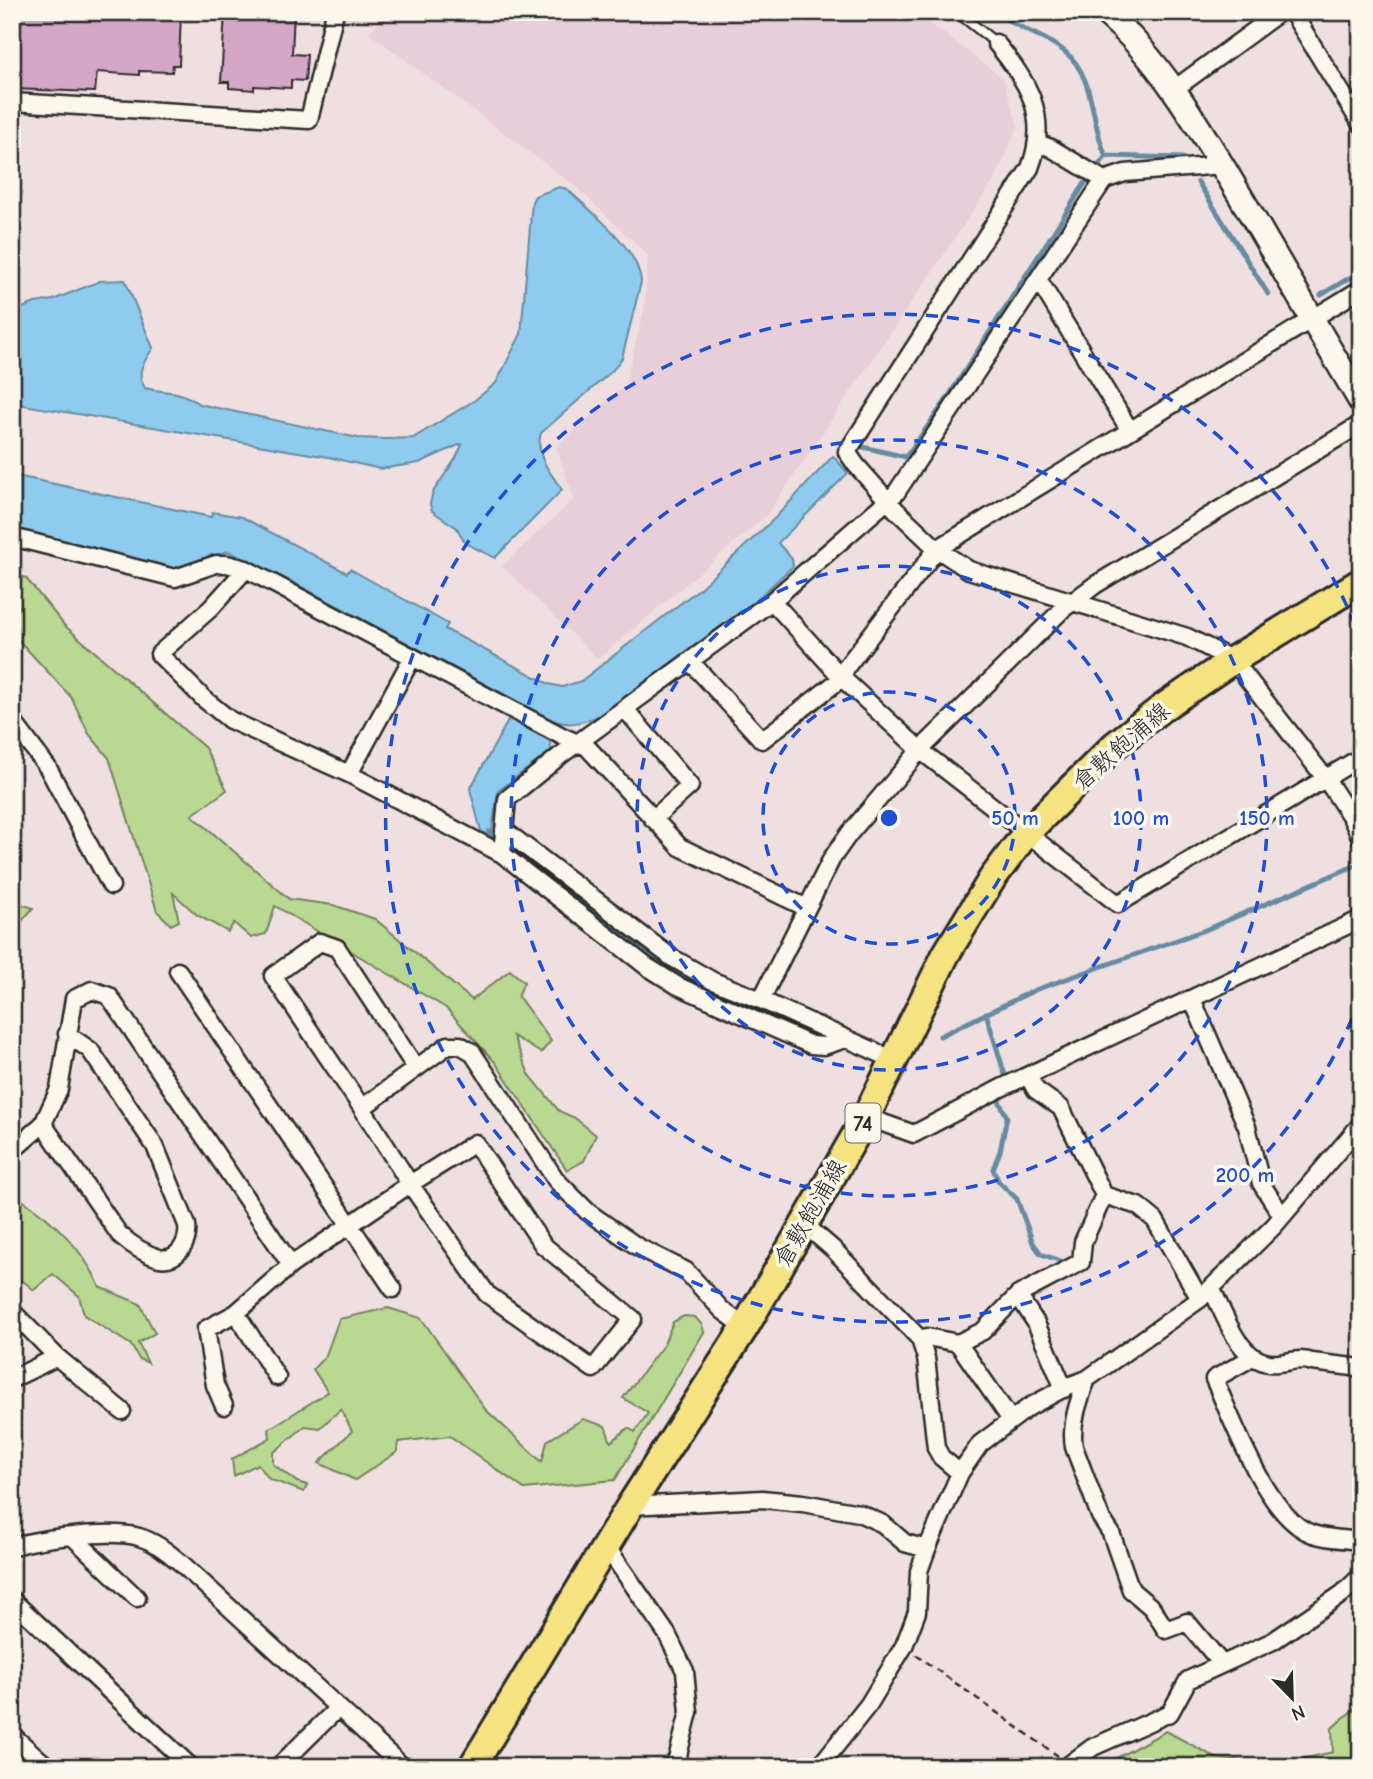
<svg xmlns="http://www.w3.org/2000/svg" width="1373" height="1779" font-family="'Comic Neue','Klee One',sans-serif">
  <rect width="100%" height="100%" fill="#f0dfe1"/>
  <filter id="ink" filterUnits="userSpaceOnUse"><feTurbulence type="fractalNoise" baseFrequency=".0143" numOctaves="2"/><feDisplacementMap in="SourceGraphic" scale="14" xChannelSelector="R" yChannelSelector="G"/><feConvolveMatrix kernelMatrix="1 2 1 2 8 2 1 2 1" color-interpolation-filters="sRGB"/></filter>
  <g filter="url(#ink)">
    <path fill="#e8ced9" d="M389,12H915L1003,78L1018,126L995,179L767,515L598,659L502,566L574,499L556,447L625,385L644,310L648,255L575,186L369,33Z"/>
    <path fill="#b9d891" stroke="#72825e" stroke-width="2" d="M12,573L26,578L64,625L205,748L227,790L192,815L289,899L333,905L375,919L472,1000L510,970L524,982L518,996L551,1041L541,1053L513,1036L529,1074L559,1111L575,1118L596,1135L584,1161L567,1170L495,1062L446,1008L275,906L266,934L251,938L234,923L228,932L197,915L173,893L179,921L171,925L157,911L109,758L89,734L71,697L12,633Z
      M12,901L33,908L12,933Z
      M22,1200C55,1221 84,1251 100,1287L140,1304L155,1333L138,1343L148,1363L139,1359L131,1345L84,1315L79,1296L53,1274L34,1290L23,1281L12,1283V1202Z
      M388,1308L421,1318L485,1409L542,1462L547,1441L583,1419L605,1426L611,1442L628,1428L635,1432L648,1413L623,1398L664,1344L673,1322L684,1316L695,1317L702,1325L704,1332L615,1480L524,1489L450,1436L398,1442L397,1452L355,1480L319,1463L352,1431L341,1409L320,1428L305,1426L273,1453V1464L297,1482L307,1485L304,1492L269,1479L258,1464L234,1476L232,1459L270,1438L269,1429L328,1392L313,1369L326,1355L339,1319Z
      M1361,1703V1767H1100L1166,1731L1216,1758L1275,1765L1333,1752L1332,1728Z"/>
    <path fill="#8ecbee" stroke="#668ba0" stroke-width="2" d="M559,187L567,189C590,211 639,248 641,282L622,358L612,371L541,433C534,455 550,472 562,490L495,558L465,543L457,528L432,511L430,504L433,492L456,458L462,445L461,444L419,463L380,469L328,457L12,403V312L35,303L53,300L100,281L125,280L153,348C144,362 135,372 145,388C170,395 174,387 199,404L358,438L385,439L413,438L475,400L496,383L521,334L532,202L535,196Z
      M833,456L848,473L778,543L792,559L793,566L755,601L599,716C583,722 569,727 552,720L296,584L228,551L171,571L12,528V475L211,517L213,512L242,517L347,573L350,569L448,624L445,629L549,684L562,687L581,681L699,589L775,518Z
      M509,719L550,741L551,751L498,791L492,830L495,835L492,839L481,831L470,789Z"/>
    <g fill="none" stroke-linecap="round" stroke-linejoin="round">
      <path stroke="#668ba0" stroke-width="5" d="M997,12C1018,30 1044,35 1064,51C1096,76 1090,123 1106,156L1183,158
        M1198,182L1268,294
        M1321,295L1361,271
        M863,447L906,457L943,405L1087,180L1106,156
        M489,832L652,956L685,977L728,1000L821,1036
        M986,1013L1005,1075
        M940,1036L1035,990L1205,930L1361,863
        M999,1101L1007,1117L1000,1151L993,1169L999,1182L1017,1199L1033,1243L1041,1254L1061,1261"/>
    </g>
    <path fill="#d6a6c6" stroke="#2b2b2b" stroke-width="2" d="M12,12H181L179,65H173L172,72L139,71V75L97,72L95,92L12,89Z
      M225,12H294L292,54L307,55L305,81L291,80V88L254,86V90L229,88V82H221Z"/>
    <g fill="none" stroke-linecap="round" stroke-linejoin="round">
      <g stroke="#2b2b2b" stroke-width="13">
        <path id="lane" d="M957,12L996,43"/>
      </g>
      <g stroke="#2b2b2b" stroke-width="21">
        <path id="street" d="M1292,12L1361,124
          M996,43C1028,82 1050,116 1030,168L847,452L856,465L896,510L937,549L969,570L1187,637L1233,660L1326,779L1351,817L1361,838
          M1173,90L1280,12
          M12,102L309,120L335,12
          M1037,143L1051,148L1104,180
          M1038,279L1129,429
          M12,537L175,578L216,564H227L246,569L564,737L587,747L680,847L807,908
          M246,569L211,608L159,654L204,699L230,720L349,774L502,854L646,966L678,986L811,1045L824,1046L846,1039
          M772,601L842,678L920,750L1118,904L1361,757
          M690,661L762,740L842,678L847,666L937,549L1361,289
          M625,709L690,786L653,819
          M12,720L48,768L111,886
          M349,774L412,658
          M504,830L671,957L713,981L761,1000L894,1060
          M502,854L507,799L561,755L772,601L896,493L1104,180L1125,173L1222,165
          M178,971L393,1289
          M1192,999L1247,1127L1261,1183L1282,1216
          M761,1000L832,858L849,834L920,750L1063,609L1095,585L1361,424
          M1028,1076L1036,1090L1061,1108L1104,1195L1138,1206L1155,1220L1200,1299
          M362,1108L273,976L320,942L337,948L416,1068
          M866,1117L914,1134L1001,1088L1361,919
          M43,1124L119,1234C130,1244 145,1254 159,1258C179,1262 189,1241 187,1225L155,1146L90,1050L67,1034
          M12,1151L43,1124L59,1089L74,999L92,990L109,996L291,1265L410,1184L475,1143L543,1245L633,1319L593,1369L487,1294L410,1184L362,1108L448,1045H460L472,1052L556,1180L588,1212L638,1247L686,1271L722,1310L745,1327
          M804,1224L833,1249L920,1339L926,1358L936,1448L941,1457L960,1473
          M1211,1288C1225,1314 1237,1358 1269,1363C1284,1365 1298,1356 1312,1362L1361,1368
          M1018,1295L1036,1323L1064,1389
          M12,1311L57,1357L122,1411
          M236,1313L277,1377
          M920,1339L927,1337L958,1343L983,1331L1018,1295L1081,1262L1083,1242L1104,1195
          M958,1343L1011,1420
          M1250,1354L1246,1361L1214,1379C1233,1420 1268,1520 1313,1534C1327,1539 1346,1539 1361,1541
          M12,1379L57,1357
          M1087,1379C1079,1400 1070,1424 1074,1447L1100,1516L1111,1533L1131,1590L1152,1608L1166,1630L1187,1622L1222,1664
          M224,1406L215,1385L206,1329L236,1313L291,1265
          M630,1506L762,1499L803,1503L859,1513L883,1524L905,1543L927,1549
          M73,1537L137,1598
          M606,1546L667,1634L685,1671L689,1712L677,1759L671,1767
          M12,1547C39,1538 112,1529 139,1537C156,1542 167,1552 181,1563L403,1767
          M12,1600L191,1767
          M12,1735L48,1767
          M278,1767L337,1709
          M819,1767L869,1704L904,1646L917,1612L919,1571L927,1549L960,1473L980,1444L1029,1407L1068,1386L1087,1379L1200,1299L1274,1226L1361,1124
          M1069,1767L1070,1764L1093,1747L1170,1713L1188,1680L1273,1641L1342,1594L1361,1576"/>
      </g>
      <g stroke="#2b2b2b" stroke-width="28">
        <path id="secondary" d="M1104,12C1163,60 1209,144 1248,209C1285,273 1323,338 1361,402"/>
      </g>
      <g stroke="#2b2b2b" stroke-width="32">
        <path id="primary" d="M472,1767L630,1506L745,1327L866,1117L946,954L992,879L1027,832L1115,745L1162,708L1233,660L1361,582"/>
      </g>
      <path stroke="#2b2b2b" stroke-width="2.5" stroke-dasharray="7 5" stroke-linecap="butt" d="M916,1655L1058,1756"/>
      <use href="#lane" stroke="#fbf7ec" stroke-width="8"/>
      <use href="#street" stroke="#fbf7ec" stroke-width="16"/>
      <use href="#secondary" stroke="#fbf7ec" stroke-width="23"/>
      <use href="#primary" stroke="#f5e382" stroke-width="26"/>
    </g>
  </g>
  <g fill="none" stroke="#1d4ed8" stroke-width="3.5" stroke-dasharray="12 9">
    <circle cx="889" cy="818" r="126"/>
    <circle cx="889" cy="818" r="252"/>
    <circle cx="889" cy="818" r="378"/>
    <path d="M1360 999A504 504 0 1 1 1360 637"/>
  </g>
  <g text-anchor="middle" stroke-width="7" stroke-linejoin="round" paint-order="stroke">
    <rect fill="#fbf7ec" stroke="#696865" stroke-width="2" x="845.5" y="1103.5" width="35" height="39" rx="5"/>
    <g font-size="23" font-weight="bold" fill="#2b2b2b">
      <text x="863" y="1131">74</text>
    </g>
    <g font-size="24" fill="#2b2b2b" stroke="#fbf7ec">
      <text transform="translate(1121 746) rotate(-41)" y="8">倉敷飽浦線</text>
      <text transform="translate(810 1213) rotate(-60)" y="8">倉敷飽浦線</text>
    </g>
  </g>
  <circle cx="889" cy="818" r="10" fill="#1d4ed8" stroke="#fbf7ec" stroke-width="3.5"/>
  <g font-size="21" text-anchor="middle" font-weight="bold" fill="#1d4ed8" stroke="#fbf7ec" stroke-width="7" stroke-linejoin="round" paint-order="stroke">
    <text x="1015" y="825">50 m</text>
    <text x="1141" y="825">100 m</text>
    <text x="1267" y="825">150 m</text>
    <text x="1245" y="1182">200 m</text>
  </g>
  <rect width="1373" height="1779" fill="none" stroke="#fbf7ec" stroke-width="42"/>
  <rect x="21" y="21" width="1331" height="1737" fill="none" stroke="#2b2b2b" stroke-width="2.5" filter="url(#ink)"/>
  <g transform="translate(1292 1698) rotate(157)" stroke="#fbf7ec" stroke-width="5" paint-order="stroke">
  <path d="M0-5L12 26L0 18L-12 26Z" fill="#2b2b2b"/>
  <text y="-10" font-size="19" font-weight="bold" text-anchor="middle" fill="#2b2b2b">N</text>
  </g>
</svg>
